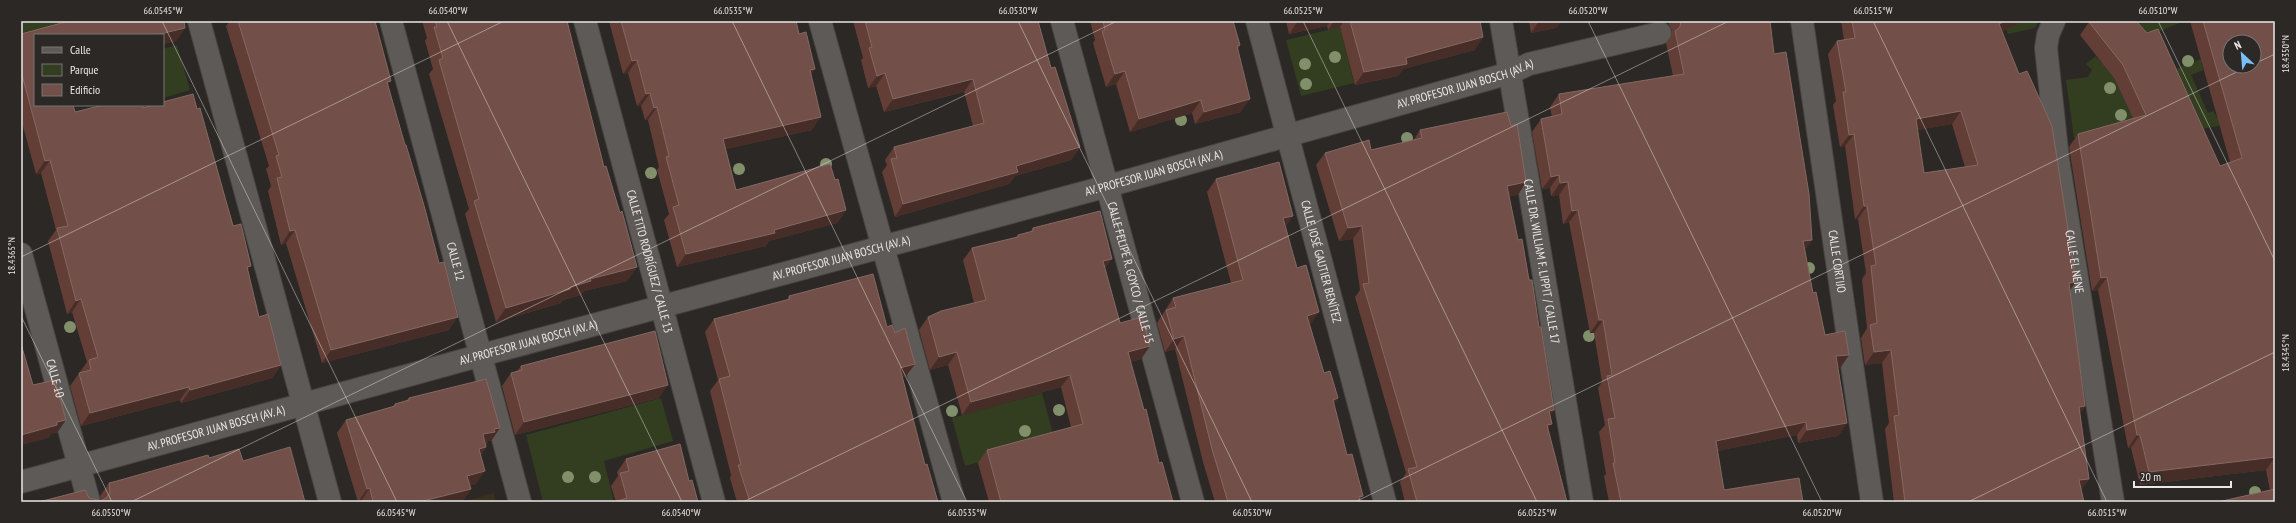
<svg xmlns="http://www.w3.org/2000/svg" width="2296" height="523" font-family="'PT Sans Narrow',sans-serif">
  <rect width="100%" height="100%" fill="#2b2826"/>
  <path fill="#382f1f" d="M494,493L496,502H461Z"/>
  <path fill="#323e1f" d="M21,21H75L35,35L21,43Z
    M2023,21H2039L2035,28L2008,34L2006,29Z
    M2123,21H2185L2135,41Z
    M1340,27L1354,83L1301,96L1286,40Z
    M177,45L190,90L163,98V49Z
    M2096,56L2102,63L2106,61L2130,112L2163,74L2201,59L2203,70L2191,75L2208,113L2213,111L2222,125L2177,134L2110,133L2074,138L2066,80L2088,77L2092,70L2086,64Z
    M1042,393L1055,441L965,466L952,418Z
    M661,398L673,441L604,461L614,502H543L526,435Z"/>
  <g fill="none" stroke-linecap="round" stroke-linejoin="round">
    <g stroke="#474543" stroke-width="24">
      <g id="minor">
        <path d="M199,21L330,502"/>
        <path id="s1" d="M391,21L520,502"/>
        <path id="s2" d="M585,21L714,502"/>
        <path d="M820,21L954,502"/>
        <path id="s3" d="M1062,21L1193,502"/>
        <path id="s4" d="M1257,21L1385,502"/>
        <path id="s5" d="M1501,21L1582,502"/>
        <path id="s6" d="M1802,21L1872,502"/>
        <path id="s7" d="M2054,21L2048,35L2046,48L2058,160L2113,502"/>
        <path id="s8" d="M21,254L89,502"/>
        <path id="s9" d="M21,482L482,355L1108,186L1510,73L1529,64L1660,33"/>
      </g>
    </g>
    <use href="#minor" stroke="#5e5a57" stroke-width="22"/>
  </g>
  <g fill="#818f6a">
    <circle cx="1335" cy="57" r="6"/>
    <circle cx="2188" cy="61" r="6"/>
    <circle cx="1305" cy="64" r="6"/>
    <circle cx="1306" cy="84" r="6"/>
    <circle cx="2110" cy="88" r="6"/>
    <circle cx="2121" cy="115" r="6"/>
    <circle cx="1181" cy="120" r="6"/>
    <circle cx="1407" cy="138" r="6"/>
    <circle cx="826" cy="164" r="6"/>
    <circle cx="739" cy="169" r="6"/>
    <circle cx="651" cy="173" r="6"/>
    <circle cx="1809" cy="268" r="6"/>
    <circle cx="70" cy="327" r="6"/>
    <circle cx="1589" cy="336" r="6"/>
    <circle cx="1059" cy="410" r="6"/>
    <circle cx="952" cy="411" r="6"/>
    <circle cx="1025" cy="431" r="6"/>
    <circle cx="568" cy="477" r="6"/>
    <circle cx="595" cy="477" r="6"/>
    <circle cx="2255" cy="492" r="6"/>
  </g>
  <path fill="#633e36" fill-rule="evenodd" d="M230,21H375L388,85L449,330L322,363L286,243L281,245L268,191L271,186L266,169L269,166L226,26Z
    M422,21H567L604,167L620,213L637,267L627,281L584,291L581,295L563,300L561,303L496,322L465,214L469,209L429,74L433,69L425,41L427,38Z
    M609,21H796L811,75L812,130L725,149L736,190L835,180L846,210L837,223L769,241L766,246L677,267L664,220L669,214L657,170L659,167L648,120H645L641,106H637L628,73L623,74Z
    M853,21H1038L1051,68L1080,147L1071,160L1015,176L1009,184L895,217L882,172L887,165L885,160L894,147L973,126L964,92L884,112L876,86L868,88L861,60L863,58Z
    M1090,21H1233L1240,45L1238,49L1241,112L1195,124L1192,113L1130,132L1116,84L1106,87L1093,43L1095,40Z
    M1286,21H1480L1475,50L1403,69L1398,76L1355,85L1340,27L1328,30L1327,26L1289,34Z
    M1529,21H1562L1556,28L1531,33Z
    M1669,21H1770L1774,54L1812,240L1805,250L1813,293L1825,335L1849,355L1840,368H1838L1847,423L1838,436L1798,443L1797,435L1717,451L1724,490L1803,502H1609L1604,476L1606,474L1599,432L1605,425L1598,388L1602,382L1594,333H1590L1569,222L1563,224L1559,195L1551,196L1550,188L1542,189L1532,132L1541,119L1552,117L1550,107L1559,94L1673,76L1666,43L1671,36L1672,31L1669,24Z
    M1841,21H2024L2002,31L2070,291L2085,406L2080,413L2089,479L2081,490L2084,502H1894L1885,429L1889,423L1882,363L1865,365L1861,338L1867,328L1862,279L1866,273L1858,219H1855L1845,146L1840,147L1833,105L1836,101L1828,54L1837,41L1844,40ZM1952,124L1965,167L1924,173L1917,130Z
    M2190,21H2275V502L2270,490L2266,470L2140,485L2131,448H2128L2098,290L2092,291L2069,147L2078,134L2133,118L2114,78L2080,35L2089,22L2220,166L2230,162Z
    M185,28L176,41L163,44V35H35L75,112L143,108L197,109L248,271L259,317L281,365L272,378L181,403L180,400L81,426L70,386L87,362L72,312L67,314L48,241L56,230L41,173L36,174L21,119V34Z
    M1420,130L1526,182L1518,195L1509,196L1518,240L1529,280L1539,327L1554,410L1550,415L1548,429L1567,502H1405L1400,482L1406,473L1355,297L1360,290L1353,239L1339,241L1316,165L1325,153L1371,150L1413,141Z
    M1216,179L1286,227L1310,325L1324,373L1338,398L1334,404L1347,455L1363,496L1360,501V502H1215L1203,462L1175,349L1165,352L1157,323L1173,298L1231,283L1207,192Z
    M1033,228L1105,268L1120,323L1150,346L1141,359L1130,362L1159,463L1173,502H989L978,463L987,450L1071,427L1061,387L962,415L948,365L930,370L919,330L928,317L974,303L963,260L972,248L1016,237L1018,235L1030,232Z
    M789,296L887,327L895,333L915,364L906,376L902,378L925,465L938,502H737L730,478L731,475L710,391L718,380L705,332L714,319L787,300Z
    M521,366L659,398L515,435L502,386L511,373L517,371Z
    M409,398L500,428L491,441H488L486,445V447L481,455L476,484L470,485L471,489L462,502H361V501L358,502L337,433L346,420L392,407L395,404L407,400Z
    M209,458L243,461L305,502H39L101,501L100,496L109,483Z
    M626,459L689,481L616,502L611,486L618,476L617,472Z"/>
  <path fill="#472d28" d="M1298,21H1330L1327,26L1289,34Z
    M1334,21H1344L1340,27L1328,30Z
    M1539,21H1562L1556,28L1531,33Z
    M2005,21H2024L1990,37L1999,24Z
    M185,28L176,41L163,44V35H156Z
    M1483,37L1475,50L1403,69L1398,76L1355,85L1364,72L1406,58Z
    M637,60L628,73L623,74L632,61Z
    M815,69L806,82L810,70Z
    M1125,71L1116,84L1106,87L1115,74Z
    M885,73L876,86L868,88L877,76Z
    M973,79L964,92L884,112L893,99Z
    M391,81L381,94L387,82Z
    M650,93L641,106H637L646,94Z
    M1250,99L1241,112L1195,124L1204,112Z
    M1201,100L1192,113L1130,132L1139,119Z
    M657,107L648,120H645L654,108Z
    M1961,111L1952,124L1907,132L1916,119Z
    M821,117L812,130L714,152L723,139Z
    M1854,134L1845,146L1840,147L1849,135Z
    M1080,147L1071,160L1015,176L1009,184L895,217L903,204L1016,166Z
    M50,160L41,173L36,174L45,161Z
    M1559,175L1550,188L1542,189L1551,177Z
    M1526,182L1518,195L1498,199L1507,186Z
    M1568,182L1559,195L1551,196L1560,183Z
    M1864,206H1867L1858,219H1855Z
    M846,210L837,223L769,241L766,246L677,267L686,254Z
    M1578,210L1569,222L1563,224L1572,211Z
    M1293,216L1285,228L1283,218Z
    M1362,226L1353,239L1339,241L1348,228Z
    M295,230L286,243L281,245L290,231Z
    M1812,240L1803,253V241Z
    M1112,259L1103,271V261Z
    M251,266L242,279L247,267Z
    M637,267L627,281L584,291L581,295L563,300L561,303L496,322L506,308L570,287L590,279Z
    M2107,277L2098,290L2092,291L2101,278Z
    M2076,282L2067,295L2069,283Z
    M81,299L72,312L67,314L76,301Z
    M1319,312L1310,325L1307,316Z
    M458,317L449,330L322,363L331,350Z
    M1599,320H1603L1594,333H1590Z
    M1184,336L1175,349L1165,352L1174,339Z
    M1150,346L1141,359L1119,365L1128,352Z
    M1891,350L1882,363L1865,365L1874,352Z
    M957,352L948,365L930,370L939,357Z
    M1849,355L1840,368L1827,369L1836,356Z
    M915,364L906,376L891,381L900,368Z
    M281,365L272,378L181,403L190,390Z
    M1070,375L1061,387L962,415L971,402Z
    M668,385L659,398L515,435L524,422Z
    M189,387L180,400L81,426L90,413Z
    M1338,398L1329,411L1333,400Z
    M2085,406L2076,419L2079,407Z
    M1554,410L1545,423L1549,411Z
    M66,420L57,433L51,434L49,438L21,445V435L57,422Z
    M1806,422L1797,435L1707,453L1716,441Z
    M1847,423L1838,436L1798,443L1807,430Z
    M1552,424L1543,436L1547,425Z
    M500,428L491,441H488L486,444L474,447L483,434L494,429Z
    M2137,435H2140L2131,448H2128Z
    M486,447L477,460L479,449Z
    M2275,457L2266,470L2140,485L2149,472Z
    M485,471L476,484L458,488L467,476Z
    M2089,479L2080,492L2079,480Z
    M370,488L361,501L358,502L367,489Z
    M471,489L462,502H419Z
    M1363,496L1359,502V497Z"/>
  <path fill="#725049" stroke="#846862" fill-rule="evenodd" d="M69,21H184L185,28L156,35H35V105H73L75,112L103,105H143V108L153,105H163V102L193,94L197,109L200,108L233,226L241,224L251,266L247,267L259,317L268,314L281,365L190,390L189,387L90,413L79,373L91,370L89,360L98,357L81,299L76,301L57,228L68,226L50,160L45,161L21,71V34Z
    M238,21H375L391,81L387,82L405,145H406L425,209L439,263L444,262L458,317L331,350L295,230L290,231L277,178L282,177L276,156L279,155Z
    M435,21H567L604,167L606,166L620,213L622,211L637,267L590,279L591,281L570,287V289L506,308L474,201L479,199L439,60L443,58L434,27H437Z
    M621,21H796L799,34L806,32L815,69L810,70L821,117L723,139L736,190L830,164L835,180L838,179L846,210L774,230L775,233L686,254L673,207L679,205L666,157L669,156L657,107L654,108L650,93L646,94L637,60L632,61Z
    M865,21H1038L1051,68L1055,67L1080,147L1016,166L1018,172L903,204L891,159L897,158L894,147L984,123L973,79L893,99L885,73L877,76L869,48L872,47Z
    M1103,21H1233L1240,45L1237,46L1250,99L1204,112L1201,100L1139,119L1125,71L1115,74L1102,31L1105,30Z
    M1350,21H1480L1483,37L1406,58L1407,64L1364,72Z
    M1681,21H1770L1774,54L1786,52L1809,194L1812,240L1803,241L1813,293L1816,292L1825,335L1845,331L1849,355L1836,356L1847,423L1807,430L1806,422L1716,441L1724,490L1799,478L1803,502H1621L1613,463H1615L1608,419L1615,418L1607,376L1612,375L1603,320H1599L1578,210L1572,211L1568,182L1560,183L1559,175L1551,177L1541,119L1562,114L1559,94L1684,74L1675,31L1680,27Z
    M1852,21H2005L1999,24L2019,74L2027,71L2052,126L2076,282L2069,283L2085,406L2079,407L2089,479L2079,480L2084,502H1905L1894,416L1899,415L1891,350L1874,352L1870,325L1877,323L1871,266L1876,265L1867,206H1864L1854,134L1849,135L1843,92H1846L1837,41L1855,38ZM1961,111L1978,165L1924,173L1916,119Z
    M2091,21H2136L2147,33L2158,29L2220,166L2242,158L2203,21H2275V457L2149,472L2140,435H2137L2107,277L2101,278L2078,134L2146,115L2123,65L2089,22ZM2230,42H2254V66H2230Z
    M1507,112L1511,126L1517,124L1526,182L1507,186L1518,240L1522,239L1529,280H1532L1539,327H1541L1554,410L1549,411L1552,424L1547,425L1567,502H1417L1408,469L1417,467L1363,284L1369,283L1362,226L1348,228L1325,153L1369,140L1371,150L1422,138L1420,130Z
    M1279,162L1293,216L1283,218L1297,268L1306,265L1319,312L1307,316L1324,373L1330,371L1338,398L1333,400L1347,455L1352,454L1363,496L1359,497L1360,502H1228L1212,449L1184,336L1174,339L1166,310L1176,307L1173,298L1243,280L1216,179Z
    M1100,211L1112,259L1103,261L1120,323L1142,317L1150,346L1128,352L1144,410L1146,409L1159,463L1162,462L1173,502H1001L987,450L1083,424L1070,375L971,402L957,352L939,357L928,317L941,311L986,300L972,248L1018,237V235L1033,231V228Z
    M873,274L887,327L892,325L895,333L905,328L915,364L900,368L925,465L927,464L938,502H750L738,465H741L719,379L730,376L714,319L790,299L789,296Z
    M655,331L668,385L524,422L511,373L522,370L521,366Z
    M21,344L33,385L55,380L66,420L57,422V425L21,435Z
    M486,379L500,428L494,429L495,432L483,434L486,447L479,449L485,471L467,476L471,489L419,502H373L370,488L367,489L346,420L395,406V404L409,400V398Z
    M680,444L689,481L692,480L698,502H614L627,498L620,473L629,471L626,459Z
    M290,447L305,502H39L85,490L89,498L101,501L106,498L110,493L109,483L117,481L208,455L209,458L239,449L243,461Z
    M2275,489V502H2218Z"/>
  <path fill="none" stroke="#eae8e6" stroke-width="1" stroke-opacity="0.45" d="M162,21L397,502M447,21L682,502M732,21L967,502M1018,21L1252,502M1303,21L1537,502M1588,21L1822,502M1873,21L2107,502M2158,21L2275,261M2254,64L2275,54M21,257L504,21M21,316L112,502M131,502L1117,21M743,502L1729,21M1355,502L2249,66M1968,502L2275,352"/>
  <g text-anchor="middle" stroke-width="3.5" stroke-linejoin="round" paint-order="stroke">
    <g font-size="12" fill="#eae8e6" stroke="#2b2826">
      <text dy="4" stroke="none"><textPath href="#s9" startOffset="1498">AV. PROFESOR JUAN BOSCH (AV. A)</textPath></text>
      <text dy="4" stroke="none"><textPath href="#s9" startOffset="1174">AV. PROFESOR JUAN BOSCH (AV. A)</textPath></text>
      <text dy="4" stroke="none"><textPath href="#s9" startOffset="850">AV. PROFESOR JUAN BOSCH (AV. A)</textPath></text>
      <text dy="4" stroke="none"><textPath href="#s1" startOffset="249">CALLE 12</textPath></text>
      <text dy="4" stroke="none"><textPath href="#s2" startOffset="249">CALLE TITO RODRÍGUEZ / CALLE 13</textPath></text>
      <text dy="4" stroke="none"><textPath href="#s4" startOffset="249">CALLE JOSÉ GAUTIER BENÍTEZ</textPath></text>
      <text dy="4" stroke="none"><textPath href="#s5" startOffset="244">CALLE DR. WILLIAM F. LIPPIT / CALLE 17</textPath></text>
      <text dy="4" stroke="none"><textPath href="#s6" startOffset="243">CALLE CORTIJO</textPath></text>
      <text dy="4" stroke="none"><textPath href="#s7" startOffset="244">CALLE EL NENE</textPath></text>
      <text dy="4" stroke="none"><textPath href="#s3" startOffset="261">CALLE FELIPE R. GOYCO / CALLE 15</textPath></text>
      <text dy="4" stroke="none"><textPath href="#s9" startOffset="526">AV. PROFESOR JUAN BOSCH (AV. A)</textPath></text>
      <text dy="4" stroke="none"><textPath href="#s8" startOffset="129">CALLE 10</textPath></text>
      <text dy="4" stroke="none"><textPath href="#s9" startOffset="202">AV. PROFESOR JUAN BOSCH (AV. A)</textPath></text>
    </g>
  </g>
  <rect width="2296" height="523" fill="none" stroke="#2b2826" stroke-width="44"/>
  <rect x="34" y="34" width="130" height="72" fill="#2b2826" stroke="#777573"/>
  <rect x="42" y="47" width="20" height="6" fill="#5e5a57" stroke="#777573"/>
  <text x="70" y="54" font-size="12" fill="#eae8e6">Calle</text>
  <rect x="42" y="64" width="20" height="12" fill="#323e1f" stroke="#777573"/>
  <text x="70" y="74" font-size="12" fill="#eae8e6">Parque</text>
  <rect x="42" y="84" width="20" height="12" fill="#725049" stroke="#777573"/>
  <text x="70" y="94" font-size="12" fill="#eae8e6">Edificio</text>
  <g transform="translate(2242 54) rotate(334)"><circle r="19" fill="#2b2826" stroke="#777573"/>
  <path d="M0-3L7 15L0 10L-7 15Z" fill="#7bbef8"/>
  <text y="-6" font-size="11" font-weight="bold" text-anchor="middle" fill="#eae8e6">N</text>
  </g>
  <path d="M2134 481v6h97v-6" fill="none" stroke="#eae8e6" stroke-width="2"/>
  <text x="2140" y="481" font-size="12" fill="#eae8e6" stroke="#2b2826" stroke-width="3" paint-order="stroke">20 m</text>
  <rect x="22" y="22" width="2252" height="479" fill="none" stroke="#eae8e6" stroke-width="1.5"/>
  <g font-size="10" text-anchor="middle" fill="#eae8e6">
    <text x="163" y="14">66.0545°W</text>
    <text x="448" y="14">66.0540°W</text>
    <text x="733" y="14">66.0535°W</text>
    <text x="1018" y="14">66.0530°W</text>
    <text x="1303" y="14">66.0525°W</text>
    <text x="1588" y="14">66.0520°W</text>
    <text x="1873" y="14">66.0515°W</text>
    <text x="2158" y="14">66.0510°W</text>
    <text transform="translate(2285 54) rotate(-90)" y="4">18.4350°N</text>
    <text transform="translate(11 256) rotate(-90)" y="4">18.4365°N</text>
    <text transform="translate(2285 353) rotate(-90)" y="4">18.4345°N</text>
    <text x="111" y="516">66.0550°W</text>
    <text x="396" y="516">66.0545°W</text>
    <text x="681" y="516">66.0540°W</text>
    <text x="967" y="516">66.0535°W</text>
    <text x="1252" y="516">66.0530°W</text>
    <text x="1537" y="516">66.0525°W</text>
    <text x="1822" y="516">66.0520°W</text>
    <text x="2107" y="516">66.0515°W</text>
  </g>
</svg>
